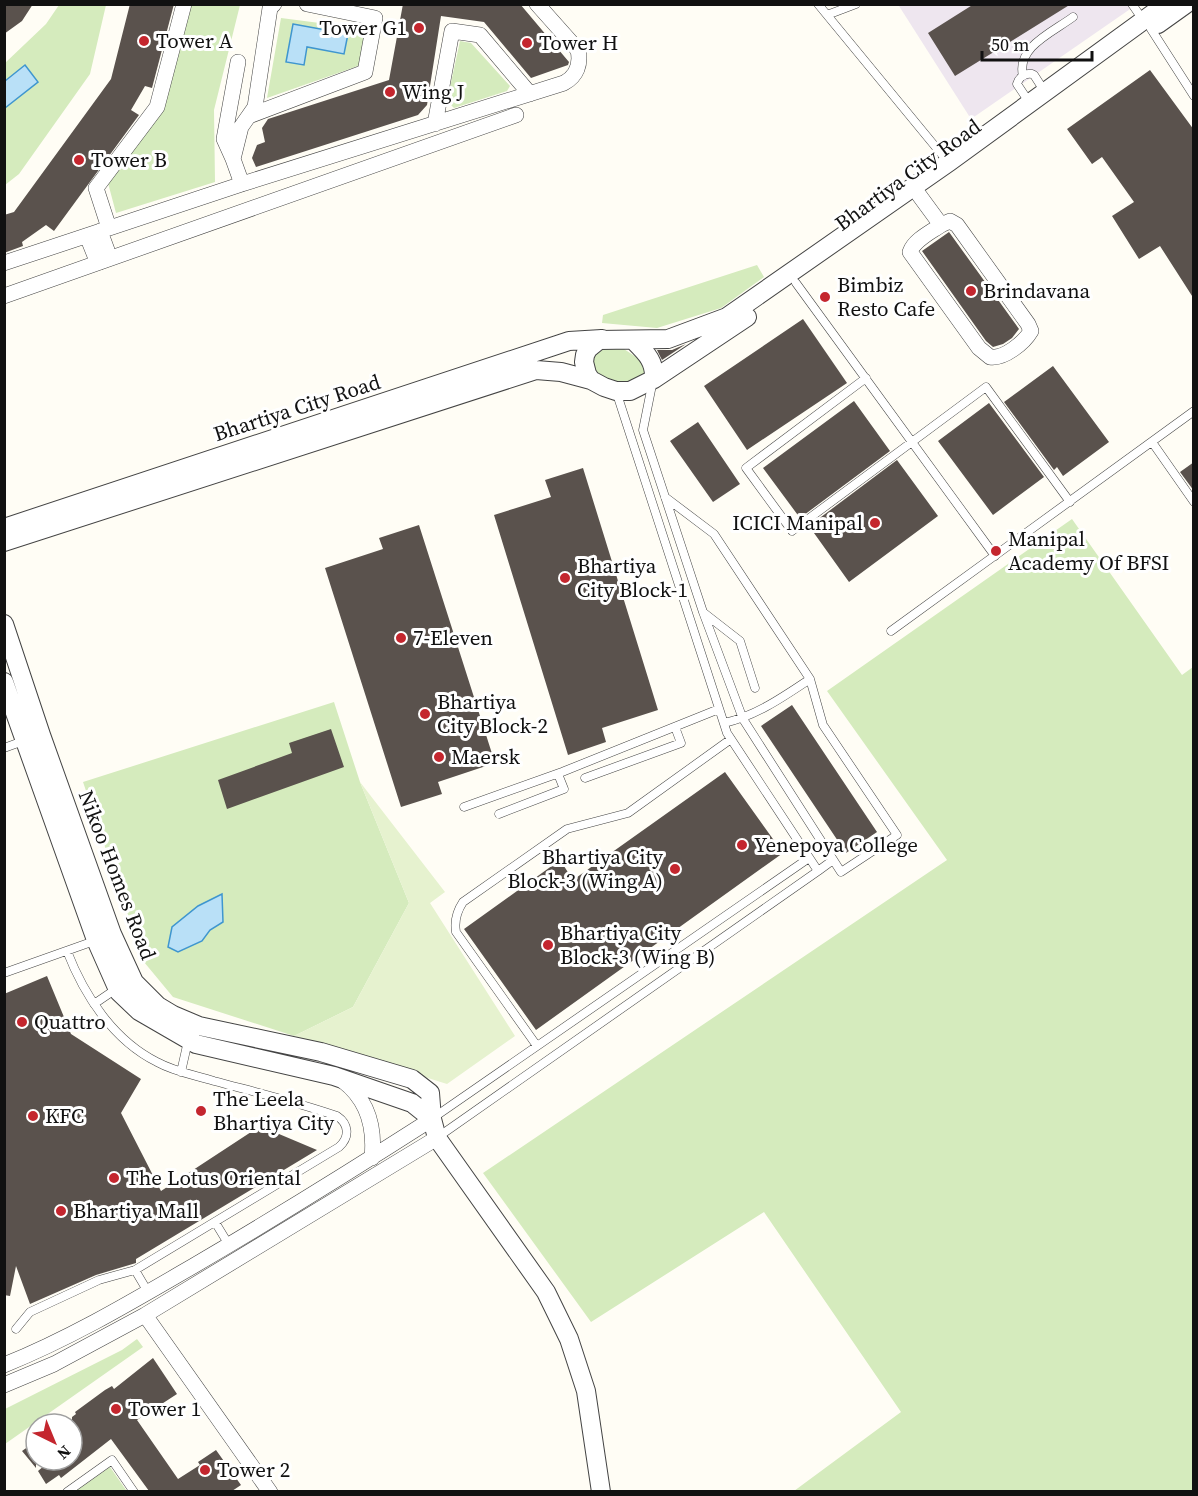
<svg xmlns="http://www.w3.org/2000/svg" width="1198" height="1496" font-family="'Source Serif 4',serif">
  <rect width="100%" height="100%" fill="#fffdf5"/>
  <path fill="#eee6ef" d="M905,4L1136,5L971,119L899,6Z"/>
  <path fill="#d5ebbd" d="M59,5H106L90,74L19,174L5,185L4,64L46,24Z
    M191,5H240L214,110L215,182L116,213L108,183L162,112Z
    M281,18L366,29L361,65L267,98Z
    M460,41L471,43L510,86L507,91L454,108L447,101Z
    M757,265L764,277L721,308L657,328L602,323L603,315Z
    M608,347L624,349L642,361L645,373L637,383L615,384L592,371L593,353Z
    M1072,519L1182,675L1193,667V1491H794L901,1412L764,1212L591,1322L483,1173L947,860L827,691Z
    M334,702L360,782L409,903L353,1007L294,1036L173,997L144,962L83,782Z
    M137,1339L143,1347L5,1444V1409L122,1350Z
    M110,1467L126,1490L76,1491Z"/>
  <path fill="#e6f2cf" d="M360,782L445,892L430,903L515,1036L447,1084L294,1036L353,1007L409,903Z"/>
  <path fill="#b9e0f7" stroke="#3f96cf" stroke-width="1.5" d="M293,24L348,34L344,54L307,47L304,65L286,62Z
    M25,65L38,82L5,108V81Z
    M222,894L223,922L210,930L202,941L178,952L168,947L172,927L198,906Z"/>
  <path fill="#5a524d" d="M4,4H33L22,21L4,34Z
    M130,4H174L152,88L145,86L131,110L139,115L54,231L46,225L22,242L23,246L4,253V215L14,212L111,79Z
    M403,4H520L569,62L568,65L531,78L484,22L441,16L427,105L418,115L256,167L252,158L257,145L265,142L262,128L268,119L389,80Z
    M974,4H1071L955,76L928,33Z
    M1150,70L1194,130V299L1160,246L1139,259L1112,216L1134,202L1102,157L1092,164L1067,129Z
    M949,232L1019,329L1012,338L1003,344L993,347L986,341L922,251Z
    M803,319L847,383L747,450L704,386Z
    M686,344L662,360L657,350H672Z
    M1053,366L1109,442L1063,476L1057,467L1054,470L1004,402Z
    M854,401L890,451L800,518L763,468Z
    M989,403L1044,477L993,515L938,441Z
    M698,422L740,484L713,502L670,441Z
    M897,460L938,516L849,582L809,526Z
    M1194,462V491L1180,472Z
    M583,468L658,710L602,728L606,742L568,755L494,515L551,497L545,480Z
    M419,525L495,763L438,782L442,794L401,807L325,568L383,549L379,538Z
    M792,705L877,832L846,853L761,726Z
    M331,729L344,767L227,809L218,780L292,753L289,743Z
    M725,772L783,853L536,1030L464,929L560,860L573,880Z
    M47,976L71,1034L141,1079L121,1113L161,1191L260,1126L317,1150L136,1259V1263L96,1275L30,1304L16,1266L10,1296L4,1295V994Z
    M153,1358L177,1394L137,1420L178,1479L200,1465L198,1462L216,1450L241,1485L232,1491H149L111,1439L61,1478L59,1475L46,1484L38,1471L51,1460H72V1417L76,1414L75,1412L105,1390L112,1386L114,1389Z
    M36,1441V1468L22,1451Z"/>
  <g fill="none" stroke-linecap="round" stroke-linejoin="round">
    <g stroke="#444" stroke-width="9">
      <path id="service" d="M818,4L827,15
        M856,4L827,15L948,162
        M1132,4L1143,20
        M1151,29L1194,96
        M1023,76C1016,47 1053,32 1073,17
        M1029,102L1017,84C1019,77 1025,73 1032,74L1034,75L1045,92
        M796,283L995,556
        M866,378L746,468L792,531L986,387L1070,502
        M653,380L643,430L703,612L743,719L841,872L897,835L823,725L810,679L714,534L665,497
        M616,391L727,733L818,871L833,860
        M1152,442L1194,502
        M704,613L740,641L755,688
        M891,631L1194,411
        M724,723C756,716 783,697 810,679
        M4,748L26,740
        M585,778L681,743L675,727
        M464,807L562,772L719,709
        M499,814L564,789L558,774
        M67,951C84,995 113,1040 157,1062C175,1072 195,1075 214,1081C255,1092 297,1102 337,1116C349,1124 350,1137 339,1147L135,1270
        M4,973L97,940
        M94,1004L116,989
        M537,1046L456,932C454,920 457,911 463,902L567,829L628,813L731,739
        M181,1072L188,1041
        M433,1118L809,858
        M438,1137L818,871
        M215,1222L229,1245
        M16,1329L30,1312L99,1280L135,1270L148,1292
        M67,1492L112,1460L134,1492"/>
    </g>
    <g stroke="#444" stroke-width="16">
      <path id="minor" d="M249,116L365,72L375,18L307,4
        M435,124L452,31L480,35L530,94
        M233,159L224,139L238,62
        M242,184L233,159L241,127L255,107L270,8L274,4
        M919,195L941,225L950,221L957,225L1028,324L1031,331C1024,343 1004,359 990,357L979,348L910,252C914,240 931,232 941,225
        M109,228L96,188L157,107L184,4
        M100,231L107,250L100,262
        M87,236L95,256L100,262
        M4,263L242,184L564,83C577,76 581,64 578,50L537,4
        M4,296L516,115
        M343,1081C368,1100 375,1128 372,1158
        M145,1315L270,1492
        M4,1365C71,1338 133,1301 195,1265C275,1218 354,1169 432,1119
        M4,1385L54,1364L145,1315L437,1138"/>
    </g>
    <g stroke="#444" stroke-width="20">
      <path id="tertiary" d="M1158,24L1186,4
        M634,341C646,353 655,361 654,379L630,391H616L604,387L591,380L587,374L584,362L585,355L588,349L599,340L668,339L727,317L949,162L1166,4
        M654,379L747,317
        M4,528L569,341L602,339
        M4,542L536,370L561,372L591,380
        M4,624L41,735L112,934L134,982L158,1006L173,1015L199,1026L321,1052L412,1079L430,1093L432,1119L437,1138L546,1292L569,1339L586,1391L601,1492
        M4,682L96,940L119,992L139,1011L196,1044L334,1076L412,1103L432,1119"/>
    </g>
    <use href="#service" stroke="#fff" stroke-width="8"/>
    <use href="#minor" stroke="#fff" stroke-width="15"/>
    <use href="#tertiary" stroke="#fff" stroke-width="18"/>
  </g>
  <g fill="#c4262e" stroke="#fff" stroke-width="2">
    <circle cx="419" cy="28" r="6"/>
    <circle cx="144" cy="41" r="6"/>
    <circle cx="527" cy="43" r="6"/>
    <circle cx="390" cy="92" r="6"/>
    <circle cx="79" cy="160" r="6"/>
    <circle cx="971" cy="291" r="6"/>
    <circle cx="825" cy="297" r="6"/>
    <circle cx="875" cy="523" r="6"/>
    <circle cx="996" cy="551" r="6"/>
    <circle cx="565" cy="578" r="6"/>
    <circle cx="401" cy="638" r="6"/>
    <circle cx="425" cy="714" r="6"/>
    <circle cx="439" cy="757" r="6"/>
    <circle cx="742" cy="845" r="6"/>
    <circle cx="675" cy="869" r="6"/>
    <circle cx="548" cy="945" r="6"/>
    <circle cx="22" cy="1022" r="6"/>
    <circle cx="201" cy="1111" r="6"/>
    <circle cx="33" cy="1116" r="6"/>
    <circle cx="114" cy="1178" r="6"/>
    <circle cx="61" cy="1211" r="6"/>
    <circle cx="116" cy="1409" r="6"/>
    <circle cx="205" cy="1470" r="6"/>
  </g>
  <g text-anchor="middle" stroke-width="6" stroke-linejoin="round" paint-order="stroke">
    <g font-size="21" fill="#111" stroke="#fff" text-anchor="start">
      <text x="407" y="35" text-anchor="end">Tower G1</text>
      <text x="156" y="48">Tower A</text>
      <text x="539" y="50">Tower H</text>
      <text x="402" y="99">Wing J</text>
      <text x="91" y="167">Tower B</text>
      <text x="837" y="292">Bimbiz<tspan x="837" dy="24">Resto Cafe</tspan></text>
      <text x="983" y="298">Brindavana</text>
      <text x="863" y="530" text-anchor="end">ICICI Manipal</text>
      <text x="1008" y="546">Manipal<tspan x="1008" dy="24">Academy Of BFSI</tspan></text>
      <text x="577" y="573">Bhartiya<tspan x="577" dy="24">City Block-1</tspan></text>
      <text x="413" y="645">7-Eleven</text>
      <text x="437" y="709">Bhartiya<tspan x="437" dy="24">City Block-2</tspan></text>
      <text x="451" y="764">Maersk</text>
      <text x="754" y="852">Yenepoya College</text>
      <text x="663" y="864" text-anchor="end">Bhartiya City<tspan x="663" dy="24">Block-3 (Wing A)</tspan></text>
      <text x="560" y="940">Bhartiya City<tspan x="560" dy="24">Block-3 (Wing B)</tspan></text>
      <text x="34" y="1029">Quattro</text>
      <text x="213" y="1106">The Leela<tspan x="213" dy="24">Bhartiya City</tspan></text>
      <text x="45" y="1123">KFC</text>
      <text x="126" y="1185">The Lotus Oriental</text>
      <text x="73" y="1218">Bhartiya Mall</text>
      <text x="128" y="1416">Tower 1</text>
      <text x="217" y="1477">Tower 2</text>
    </g>
    <g font-size="21" fill="#111" stroke="#fff">
      <text transform="translate(908 175) rotate(-36)" y="7">Bhartiya City Road</text>
      <text transform="translate(297 408) rotate(-18)" y="7">Bhartiya City Road</text>
      <text transform="translate(117 875) rotate(69)" y="7">Nikoo Homes Road</text>
    </g>
  </g>
  <rect width="1198" height="1496" fill="none" stroke="#111111" stroke-width="12"/>
  <g transform="translate(54 1442) rotate(137)"><circle r="28" fill="#ffffff" stroke="#a0a0a0" stroke-width="1.5"/>
  <path d="M0-4.5L10 22L0 15L-10 22Z" fill="#c4262e"/>
  <text y="-9" font-size="16" font-weight="bold" text-anchor="middle" fill="#111111">N</text>
  </g>
  <path d="M982 51v9h110v-9" fill="none" stroke="#111111" stroke-width="3"/>
  <text x="991" y="51" font-size="18" fill="#111111" stroke="#ffffff" stroke-width="4.5" paint-order="stroke">50 m</text>
</svg>
